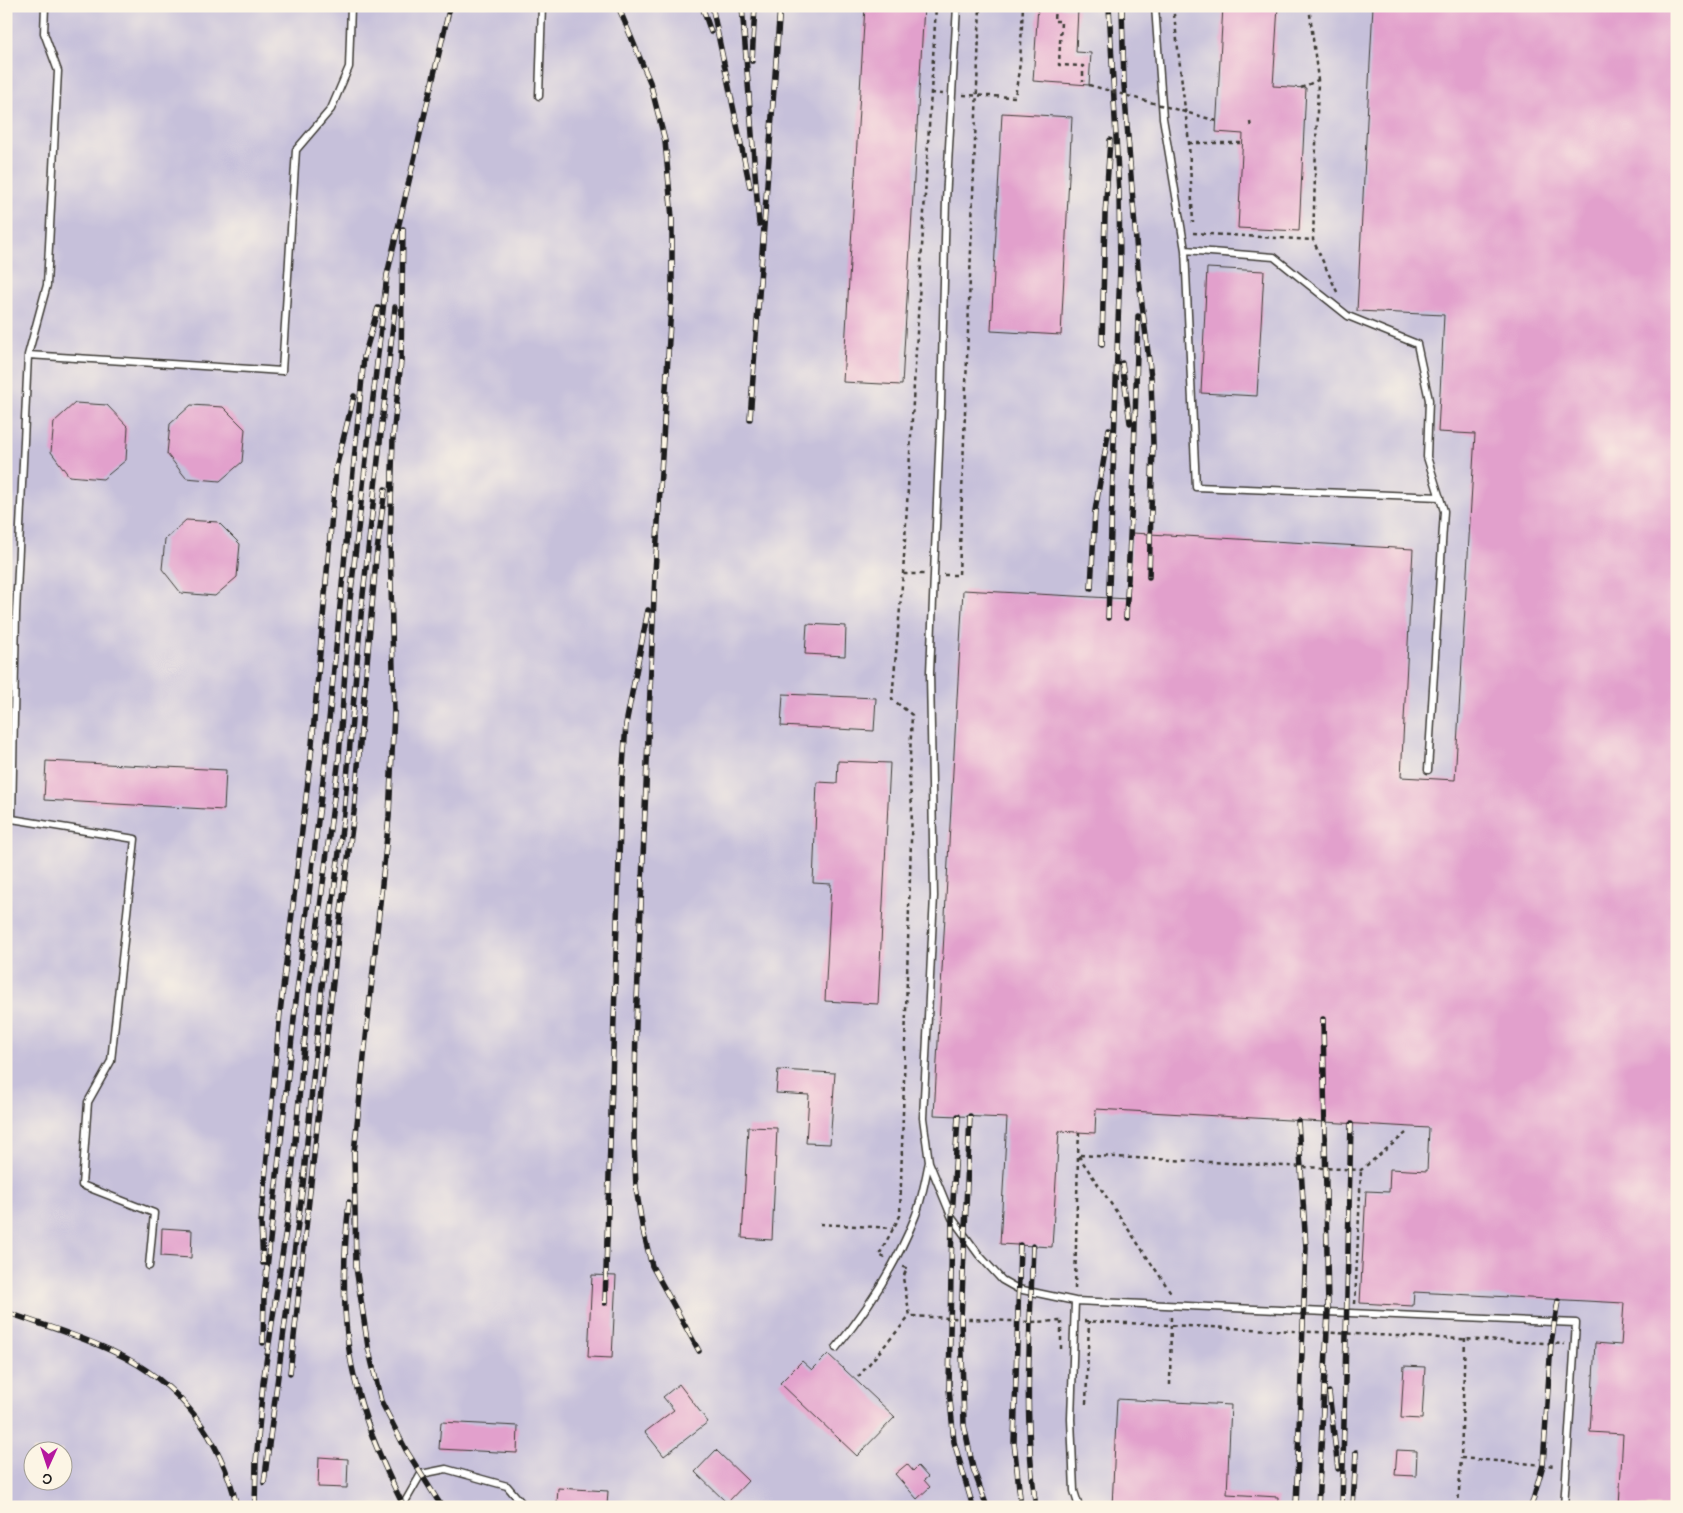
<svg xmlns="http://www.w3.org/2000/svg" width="1683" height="1513" font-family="'Balsamiq Sans',sans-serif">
  <rect width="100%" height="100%" fill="#fcf5e5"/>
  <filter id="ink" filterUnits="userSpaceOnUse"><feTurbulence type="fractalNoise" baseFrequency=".02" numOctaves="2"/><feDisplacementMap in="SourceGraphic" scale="10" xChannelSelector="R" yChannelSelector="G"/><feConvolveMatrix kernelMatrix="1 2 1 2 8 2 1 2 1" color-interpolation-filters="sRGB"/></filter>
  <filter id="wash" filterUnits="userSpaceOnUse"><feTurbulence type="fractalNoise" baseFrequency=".0096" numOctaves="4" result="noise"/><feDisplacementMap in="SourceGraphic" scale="20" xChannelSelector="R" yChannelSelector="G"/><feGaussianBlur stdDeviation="1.12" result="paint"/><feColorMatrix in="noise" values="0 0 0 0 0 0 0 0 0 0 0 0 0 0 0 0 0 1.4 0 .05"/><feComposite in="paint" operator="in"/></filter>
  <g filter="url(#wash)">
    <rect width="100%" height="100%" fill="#f5e6cc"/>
    <path fill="#c6c0da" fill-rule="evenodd" d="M6,6H1677V1507H6ZM32,1450H62V1480H32Z"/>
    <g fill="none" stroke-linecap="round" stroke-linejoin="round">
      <path stroke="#52b9d1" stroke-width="4.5" d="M6,1500L11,1507"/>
    </g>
    <g id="blocks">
      <path fill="#e2a0cc" d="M865,6H924L902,385L843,382Z
        M1038,6L1078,9L1076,52L1091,53L1089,85L1033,81Z
        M1223,6H1278L1273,86L1306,88L1299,231L1238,228L1243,134L1216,132Z
        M1373,6H1677V1507H1619L1623,1434L1590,1432L1595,1343L1621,1345L1624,1303L1414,1292L1413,1306L1360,1303L1366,1191L1389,1192L1390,1169L1427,1171L1429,1128L1096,1109L1095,1133L1059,1131L1052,1247L1000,1244L1007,1118L934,1115L963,590L1129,599L1132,533L1413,549L1401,777L1455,780L1475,434L1438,432L1444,315L1357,311Z
        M1002,113L1072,117L1061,335L991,331Z
        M1207,268L1264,271L1257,396L1201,393Z
        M75,403L107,405L128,427L126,460L103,479L69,476L51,452L54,422Z
        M191,405L223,407L245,429L242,462L220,481L186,478L167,454L170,424Z
        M186,520L218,522L240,544L237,577L215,596L181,593L162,569L165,539Z
        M807,624L846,626L845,656L805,654Z
        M783,694L876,698L874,731L781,726Z
        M46,761L226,770L224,810L44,800Z
        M838,761L890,763L878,1004L825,1001L831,884L813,883L817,782L837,783Z
        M778,1070L835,1073L830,1144L806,1143L809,1095L776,1093Z
        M748,1127L777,1128L772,1240L742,1238Z
        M162,1228L192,1230L191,1258L161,1256Z
        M592,1275L616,1276L612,1358L588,1357Z
        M828,1354L895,1417L857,1456L780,1383L802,1361L812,1370Z
        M1404,1366L1425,1367L1422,1419L1401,1418Z
        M679,1384L708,1422L664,1456L645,1432L674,1410L663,1397Z
        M1117,1399L1231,1405L1227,1494L1278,1497V1507H1112Z
        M441,1422L518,1426L517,1453L439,1449Z
        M716,1450L748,1481L727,1503L695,1472Z
        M1397,1450L1417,1451L1416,1476L1395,1475Z
        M319,1457L348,1459L347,1488L318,1487Z
        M907,1464L913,1471L918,1466L928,1477L924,1480L930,1487L917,1499L895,1474Z
        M558,1488L608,1491L607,1506L557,1503Z"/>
    </g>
  </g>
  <g filter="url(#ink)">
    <use href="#blocks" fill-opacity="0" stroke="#3d3a36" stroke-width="1"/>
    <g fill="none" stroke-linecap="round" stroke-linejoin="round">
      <g stroke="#3d3a36" stroke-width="9">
        <path id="service" d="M45,6L44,33L58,71L47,285L28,355L282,371L296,150L331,109L349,67L351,6
          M957,6L946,200L941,403L930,673L934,896L923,1118L929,1162L952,1218L979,1255L1002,1280L1018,1289L1075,1301
          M1155,6L1163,118L1185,250L1274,257L1348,316L1417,344L1429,400L1427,457L1444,511L1428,770
          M539,96L542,6
          M1185,250L1196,487L1440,497
          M28,355L16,613L12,819L135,839L111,1061L88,1102L82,1185L154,1213L149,1266
          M836,1348C868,1309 896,1265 915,1217C922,1200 925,1180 929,1162
          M402,1507L421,1474L446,1469L507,1486L525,1507
          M1079,1507L1074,1491L1071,1419L1075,1301L1576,1323L1564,1507"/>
      </g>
      <path stroke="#3d3a36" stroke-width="2.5" stroke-dasharray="4 4" stroke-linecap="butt" d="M1055,6L1054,21H1061L1059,65L1083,66V82
        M1173,6L1189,143L1193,223
        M1309,6L1318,80L1313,240L1338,294
        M1301,88L1318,80
        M931,93L943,94
        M963,95L1015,97L1020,63L1023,6
        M1250,122L1251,128
        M1189,143H1243
        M1193,233L1313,240
        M903,574L936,6
        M944,575H959L980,6
        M1079,1132L1078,1155L1172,1294
        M820,1224L893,1228
        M885,1258L879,1255L900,1216L912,806L909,775L912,715L892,699L903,574H924
        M903,1267L907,1268L903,1278L910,1316L1030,1322L1063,1321
        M1075,1289L1078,1155L1361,1170L1406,1133
        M1355,1304L1361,1170
        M1084,1321L1565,1344
        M1465,1338L1461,1458L1556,1466
        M1061,1349V1322
        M858,1377L910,1316
        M1170,1385L1171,1314
        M1086,1404L1089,1321
        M1458,1507L1461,1458"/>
      <use href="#service" stroke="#fff" stroke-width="6"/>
      <g stroke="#1c1c1c" stroke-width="5.5">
        <path id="rail" d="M618,6L650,82L665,141L672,218V289L655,573L636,1024L634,1140L636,1188L643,1231L652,1266L699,1351
          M702,6L711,32
          M712,6L750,187
          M742,6L759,224
          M1122,6L1124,85L1139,280L1151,377L1153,445L1149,577
          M752,61L755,6
          M403,229L401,361L393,437L390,542L394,712L389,817L354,1153L356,1267L368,1347L381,1401L406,1450L442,1507
          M1102,345L1105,215L1110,140
          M1122,363L1130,423
          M750,419L780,6
          M1091,588L1095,511L1109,429
          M1108,618L1120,266L1119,193L1109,6
          M1126,618L1134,457L1138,316
          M958,1116L952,1218L949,1389L954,1442L973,1507
          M970,1116L961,1319L964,1425L973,1468L987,1507
          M349,1202C343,1258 341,1321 354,1376C364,1422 383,1465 404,1507
          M1020,1245L1014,1442L1021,1507
          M1033,1246C1030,1332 1023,1421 1036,1507
          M263,1263L261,1223L280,1013L311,756L336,468L354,396
          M605,1303L621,796L626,724L648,610
          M6,1312C42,1325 79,1335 114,1352C179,1382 221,1437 237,1507
          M263,1343L264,1296L297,991L324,772L364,357L378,308
          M290,1373L339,928L354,812L376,559L385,489
          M1329,1392L1338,1469
          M264,1483L303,1185L321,994L344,813L362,604L395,307
          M255,1507L256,1462L263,1383L288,1216L309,993L339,758L350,600L387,275L450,6
          M1296,1507L1306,1248L1298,1121
          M1318,1507L1328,1311L1323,1019
          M1342,1507L1351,1124
          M1353,1507L1356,1452
          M1531,1507L1543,1465L1551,1343L1558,1301"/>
      </g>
      <use href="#rail" stroke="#fcf5e5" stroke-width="4" stroke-dasharray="11" stroke-linecap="butt"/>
      <path stroke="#3d3a36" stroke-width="2.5" stroke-dasharray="4 4" stroke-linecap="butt" d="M1089,85L1217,121"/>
    </g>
  </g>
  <rect width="1683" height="1513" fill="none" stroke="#fcf5e5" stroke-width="25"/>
  <g transform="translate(48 1466) rotate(183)"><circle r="24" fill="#fcf5e5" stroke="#a29e95"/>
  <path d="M0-4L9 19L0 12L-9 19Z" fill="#b5179e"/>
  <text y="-8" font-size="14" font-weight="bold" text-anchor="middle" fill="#1c1c1c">С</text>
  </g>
</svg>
